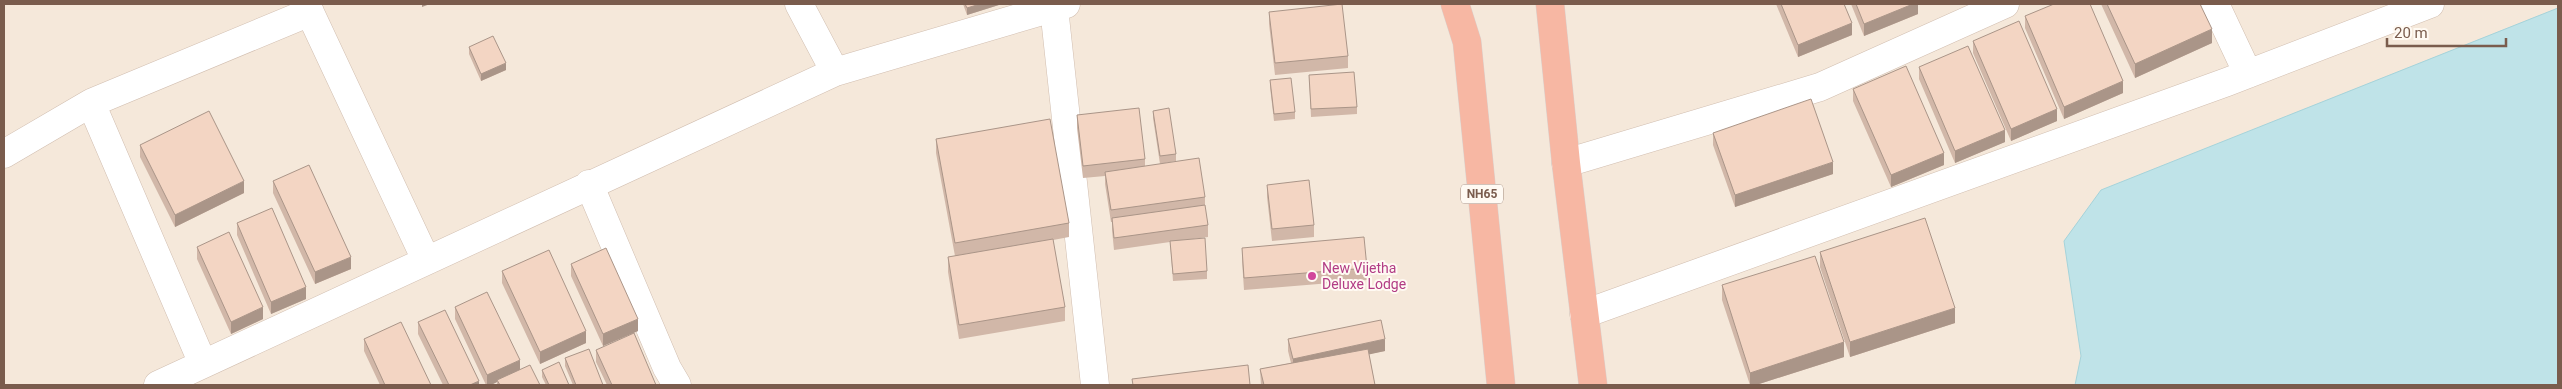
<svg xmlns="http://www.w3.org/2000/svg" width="2562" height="389" font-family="Roboto,sans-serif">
  <rect width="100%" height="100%" fill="#fdf6ec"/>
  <path fill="#f5e8da" d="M4,4H2558V385H4Z"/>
  <path fill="#bfe3e8" stroke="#a5d3da" d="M2558,8V385H2075L2081,356L2064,241L2101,190Z"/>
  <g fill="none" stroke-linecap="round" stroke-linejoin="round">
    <g stroke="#d1beb0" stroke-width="29">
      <path id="street" d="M306,4L426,260
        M799,4L835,72
        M2215,4L2248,74
        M1054,8L1095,385
        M4,154L91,103
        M1566,163L1820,87L2005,4
        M589,184L667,368L677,385
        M1584,314L2227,82L2430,4
        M203,364L91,103L310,12
        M158,385L835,72L1066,4"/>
    </g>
    <g stroke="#dad1cd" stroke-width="29">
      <path id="highway" d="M1455,4L1467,42L1501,385
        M1550,4L1566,163L1593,385"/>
    </g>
    <use href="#street" stroke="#fff" stroke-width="28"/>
    <use href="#highway" stroke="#f7b7a3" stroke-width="28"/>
  </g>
  <path fill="#d1b7a8" d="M963,4H1002L967,15Z
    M1776,4H1844L1852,35L1798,57Z
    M1851,4H1918V14L1864,36Z
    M2101,4H2200L2212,43L2135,78Z
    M1269,12L1348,56V68L1275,75L1269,24Z
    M2025,16L2123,93L2064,119L2025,28Z
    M1973,41L2057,121L2011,141L1973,53Z
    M469,47L506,70L481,81L469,54Z
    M1919,67L2005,142L1955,163L1919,79Z
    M1309,75L1357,107V114L1311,117Z
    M1270,80L1295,112V119L1274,121L1270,87Z
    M1853,89L1944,165L1891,187L1853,101Z
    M1153,111L1176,154V161L1160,164L1153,118Z
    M1077,115L1145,159V166L1205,197V209L1208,225V237L1186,240L1207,271V279L1173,281L1170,242L1114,250L1112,230V222H1111L1105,184V176L1083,178L1077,128Z
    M1713,133L1833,174L1735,207L1713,145Z
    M936,139L1069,223V237L1053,240L1065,307V321L959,339L948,272V257L955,256L936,153Z
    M140,145L244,193L175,227L140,157Z
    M273,181L351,269L315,284L273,193Z
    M1267,185L1314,225V237L1272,241L1267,197Z
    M237,223L306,299L271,314L237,235Z
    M197,247L263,319L231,334L197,259Z
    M1242,248L1367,268V280L1244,290L1242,260Z
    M1820,252L1955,323L1850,357L1820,267Z
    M571,264L638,331L603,346L571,276Z
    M502,271L586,343L540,364L502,283Z
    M1722,285L1844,357L1756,385H1750L1722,300Z
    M455,307L520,369L540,385H497V382L491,385H486L455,319Z
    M418,322L479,385H443L418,334Z
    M364,339L431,385H380L364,351Z
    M1288,339L1385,351L1369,354L1375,385H1261L1260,369L1291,363L1288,351Z
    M596,350L656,385H607L596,362Z
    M565,358L603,385H573L565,366Z
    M542,370L569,385H546L542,377Z"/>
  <path fill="#aa9588" d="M422,4H430L422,7Z
    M980,4H1002L967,15V8Z
    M1913,4H1918V14L1864,36V24Z
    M1852,23V35L1798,57V45Z
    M2212,29V43L2135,78V64Z
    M506,63V70L481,81V74Z
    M2123,81V93L2064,119V107Z
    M2057,109V121L2011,141V129Z
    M2005,130V142L1955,163V151Z
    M1944,153V165L1891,187V175Z
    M1833,162V174L1735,207V195Z
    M244,181V193L175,227V215Z
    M351,257V269L315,284V272Z
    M306,287V299L271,314V302Z
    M263,307V319L231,334V322Z
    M1955,308V323L1850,357V342Z
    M638,319V331L603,346V334Z
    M586,331V343L540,364V352Z
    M1385,339V351L1293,371V359Z
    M1844,342V357L1756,385H1750V373Z
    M520,360V372L497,380V382L491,385H487V375Z
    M479,381V385H470Z"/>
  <path fill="#f3d5c3" stroke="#aa9588" d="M965,4H980L967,8Z
    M1342,4L1348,56L1275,63L1269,12Z
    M1781,4H1844L1852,23L1798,45Z
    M1856,4H1913L1864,24Z
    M2054,4H2090L2123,81L2064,107L2025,16Z
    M2107,4H2200L2212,29L2135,64Z
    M2019,21L2057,109L2011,129L1973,41Z
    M493,36L506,63L481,74L469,47Z
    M1968,46L2005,130L1955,151L1919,67Z
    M1906,66L1944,153L1891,175L1853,89Z
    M1354,72L1357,107L1311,109L1309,75Z
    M1291,78L1295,112L1274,114L1270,80Z
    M1811,99L1833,162L1735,195L1713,133Z
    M1139,108L1145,159L1083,166L1077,115Z
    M1169,108L1176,154L1160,156L1153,111Z
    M209,111L244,181L175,215L140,145Z
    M1050,119L1069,223L955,243L936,139Z
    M1199,158L1205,197L1111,210L1105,172Z
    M309,165L351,257L315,272L273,181Z
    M1309,180L1314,225L1272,229L1267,185Z
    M1205,205L1208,225L1114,238L1112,218Z
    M272,208L306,287L271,302L237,223Z
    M1925,218L1955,308L1850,342L1820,252Z
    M229,232L263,307L231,322L197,247Z
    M1364,237L1367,268L1244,278L1242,248Z
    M1205,238L1207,271L1173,274L1170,241Z
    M1053,239L1065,307L959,325L948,257Z
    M606,248L638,319L603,334L571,264Z
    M549,250L586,331L540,352L502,271Z
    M1815,256L1844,342L1750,373L1722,285Z
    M487,292L520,360L487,375L455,307Z
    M445,310L479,381L470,385H449L418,322Z
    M1381,320L1385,339L1293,359L1288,339Z
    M401,322L431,385H385L364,339Z
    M634,333L656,385H612L596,350Z
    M589,349L603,385H576L565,358Z
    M1368,349L1375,385H1264L1260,369Z
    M559,362L569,385H549L542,370Z
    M530,365L540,385H500L497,380Z
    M1248,365L1250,385H1133L1132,379Z"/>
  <circle fill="#d1479c" stroke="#fffaf3" stroke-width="2" cx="1312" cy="276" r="5"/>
  <g text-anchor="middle" stroke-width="4" stroke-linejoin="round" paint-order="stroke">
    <rect fill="#fffaf3" stroke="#a28b7f" stroke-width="1" x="1461" y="184.5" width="42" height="19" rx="4"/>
    <g font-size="12" font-weight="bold" fill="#7a5c4d">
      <text x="1482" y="198">NH65</text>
    </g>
    <g font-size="14" fill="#b23c85" stroke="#fffaf3" text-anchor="start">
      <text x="1322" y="273">New Vijetha<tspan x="1322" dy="16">Deluxe Lodge</tspan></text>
    </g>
  </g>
  <rect width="2562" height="389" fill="none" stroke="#7a5c4d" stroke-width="10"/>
  <path d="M2387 38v8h119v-8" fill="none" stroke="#7a5c4d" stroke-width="2.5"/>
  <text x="2394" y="38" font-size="15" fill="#7a5c4d" stroke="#fffaf3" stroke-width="4" paint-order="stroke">20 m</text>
</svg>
